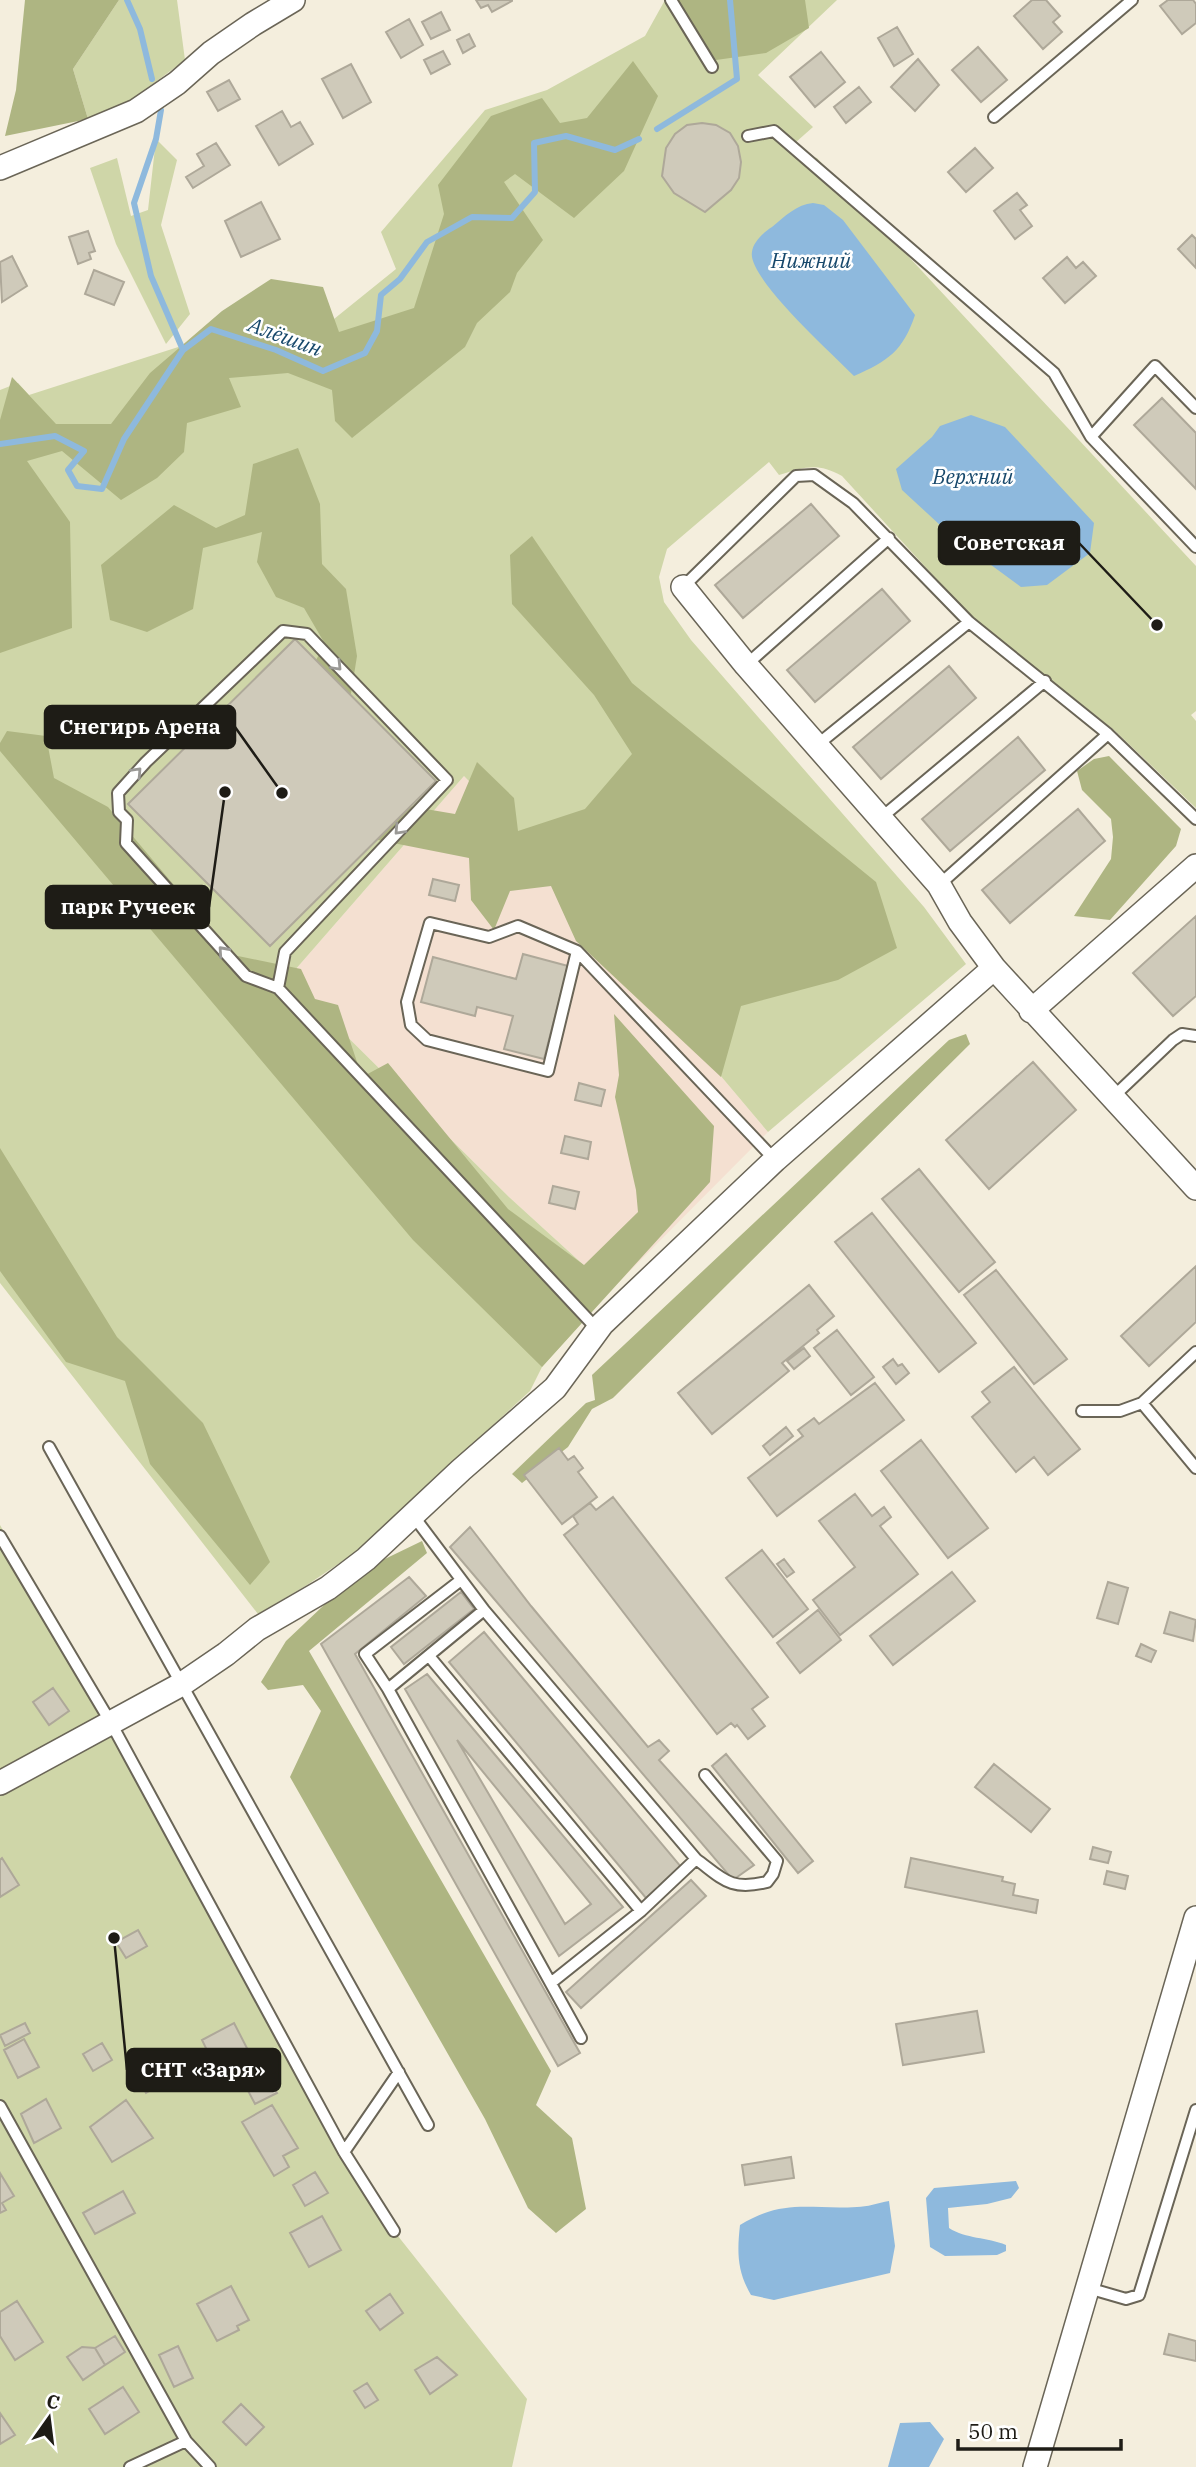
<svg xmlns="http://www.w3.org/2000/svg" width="1196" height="2467" font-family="'IBM Plex Serif',serif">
  <rect width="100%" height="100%" fill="#f4eedd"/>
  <path fill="#f4e0d1" d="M464,776L495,808L768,1132L611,1290L509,1197L288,978Z"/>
  <path fill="#cfd6a8" d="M119,0H177L185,60L126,104L88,119L73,69Z
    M665,0H837L758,75L813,127L787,150L817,158L1196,566V711L1191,715L1196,721V808L1114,730L973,619L842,476C817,462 805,467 779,475L769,462L667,549L659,577L664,602L691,640L924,907L966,964L768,1132L495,808L464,776L288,978L509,1197L611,1290L542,1367L530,1391L353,1554L307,1585L258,1614L0,1283V390L18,383L29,395L296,309L334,319L396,269L381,232L485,110L547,90L645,36Z
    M156,139L177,160L161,225L190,314L166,344L116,244L90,168L117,158L131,216L148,210Z
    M0,1525L111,1723L344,2152L394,2231L527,2399L512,2467H0Z"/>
  <path fill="#aeb582" d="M25,0H119L73,69L88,119L5,136L16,90Z
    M674,0H805L809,28L766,53L716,60Z
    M633,61L658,96L624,171L574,218L515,174L504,182L543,240L517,273L510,292L477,323L465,347L352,438L335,421L332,390L288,373L229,378L241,407L187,423L184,452L157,478L121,500L62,451L27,461L70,522L72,628L0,653V420L12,377L56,424H111L150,373L222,311L271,279L323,287L339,332L414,308L444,214L438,185L491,116L542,98L560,123L587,118Z
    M298,448L320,504L322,564L346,589L357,656L341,756L408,806L455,814L477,762L514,798L518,831L585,809L632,754L594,695L512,604L510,555L532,536L632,683L876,882L897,948L838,980L741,1006L721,1077L576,941L551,886L510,891L494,930L471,900L469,858L378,840L299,796L274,735L325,644L304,608L276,597L257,562L262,532L203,548L193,609L147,632L110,620L101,565L174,505L216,528L245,515L253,464Z
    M7,731L46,736L54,778L108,807L233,955L301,969L315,999L338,1005L362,1077L388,1063L508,1209L584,1265L638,1212L636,1190L615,1097L619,1075L614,1014L714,1126L710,1182L542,1367L413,1240L0,751V743Z
    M1109,756L1181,829L1176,846L1110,920L1074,916L1111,859L1113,837L1111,819L1082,790L1077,771L1094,759Z
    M966,1034L970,1044L613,1398L592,1409L568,1447L522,1483L512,1474L586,1403L595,1400L592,1375L949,1040Z
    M0,1148L117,1337L203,1423L270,1562L250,1585L150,1464L125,1381L66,1362L0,1271Z
    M422,1541L427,1553L309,1651L551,2071L536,2105L572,2138L586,2209L556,2233L528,2208L485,2119L290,1777L321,1711L303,1685L268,1690L261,1682L286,1641L360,1571Z"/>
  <path fill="#8eb9dd" d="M813,203L824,205L843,220L915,315C903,351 888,361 854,376C834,355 747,278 752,252C753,242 764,232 772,227C784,217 797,204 813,203Z
    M971,415L1005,427L1094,523L1090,553L1047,585L1021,587L953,537L902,490L896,469L932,437L940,426Z
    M1016,2181L1019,2188L1011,2198L987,2204L948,2208L949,2228C966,2239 987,2237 1006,2245V2251L997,2255L945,2256L930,2247L926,2198L934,2188Z
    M889,2201L895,2246L890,2273L774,2300L751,2295C737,2271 737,2252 740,2225C785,2198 809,2210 857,2207C867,2207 878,2203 889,2201Z
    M930,2422L944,2439L929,2467H888L900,2423Z"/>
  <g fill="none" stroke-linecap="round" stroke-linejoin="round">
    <path stroke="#8eb9dd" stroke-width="6" d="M127,0L140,29L152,79
      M161,110L156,139L134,203L151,276L183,350
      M657,129L737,79L730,0
      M0,444L55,436L84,451L68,470L77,486L102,489L124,439L183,350L211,329L276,350L323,371L365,353L377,331L381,295L400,279L427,242L472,217L512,218L535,192L534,143L566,136L615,150L639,139"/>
  </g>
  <path fill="#cfcaba" stroke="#aea899" stroke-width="2" fill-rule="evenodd" d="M476,0H512V1L492,12L488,5L481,8Z
    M1032,0H1046L1060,16L1053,22L1062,32L1043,49L1014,16Z
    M1168,0H1193L1196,4V23L1182,34L1160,6Z
    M441,12L450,30L431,39L422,22Z
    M409,19L423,45L401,58L386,32Z
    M897,27L913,54L894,66L878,38Z
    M469,34L475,46L463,53L457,40Z
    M978,47L1007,80L981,102L952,70Z
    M443,51L450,64L431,74L424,60Z
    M821,52L845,82L815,107L790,77Z
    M918,59L939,85L915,111L891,87Z
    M351,64L371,102L343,118L322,79Z
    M229,80L240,99L218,111L207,92Z
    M859,87L871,102L846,123L834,107Z
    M282,111L291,127L300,122L313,144L279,165L256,126Z
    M702,123L716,125L730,133L738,146L741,162L739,178L731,190L705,212L674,193L662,176L666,148L675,134L687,125Z
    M216,143L230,165L193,188L186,177L204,166L197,154Z
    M975,148L993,168L966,192L948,172Z
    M1017,193L1027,205L1020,210L1032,226L1015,239L994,211Z
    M261,202L280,239L241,257L225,221Z
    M88,231L95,251L89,253L91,259L78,264L69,237Z
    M1192,235L1196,239V268L1178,249Z
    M12,256L27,286L2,302L0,262Z
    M1067,257L1076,268L1083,262L1096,276L1065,303L1043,278Z
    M94,270L124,282L114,305L85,294Z
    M1162,398L1196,433V489L1134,425Z
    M811,504L839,536L743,618L715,585Z
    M882,589L910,621L815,702L787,670Z
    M295,639L436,781L270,946L128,804Z
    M949,666L976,698L881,779L853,747Z
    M1018,737L1045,770L950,851L922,819Z
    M1078,809L1105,841L1010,923L982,890Z
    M433,879L459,885L455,901L429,895Z
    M1196,916V996L1173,1016L1133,973Z
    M523,954L568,966L544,1059L504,1049L513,1016L477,1007L475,1016L421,1002L433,957L516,979Z
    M1033,1062L1076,1110L989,1189L946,1140Z
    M579,1083L605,1090L601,1106L575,1100Z
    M565,1136L591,1142L588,1159L561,1153Z
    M919,1169L995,1262L959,1292L882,1199Z
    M553,1186L579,1192L575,1209L549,1203Z
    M872,1213L976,1343L939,1372L835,1242Z
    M1196,1266V1322L1149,1366L1121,1336Z
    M996,1270L1067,1359L1034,1384L964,1295Z
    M809,1285L834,1316L817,1330L819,1333L782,1363L789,1371L712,1434L678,1393Z
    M837,1330L874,1377L851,1395L814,1348Z
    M804,1348L810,1356L794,1369L787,1361Z
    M893,1359L898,1366L902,1364L909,1373L896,1384L883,1367Z
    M1014,1367L1080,1449L1048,1475L1034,1457L1016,1472L972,1417L990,1402L982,1392Z
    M875,1383L904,1420L777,1516L748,1478L803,1436L798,1430L814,1418L819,1424Z
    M786,1427L793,1436L770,1455L763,1446Z
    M921,1440L988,1528L948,1558L881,1471Z
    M559,1448L568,1460L574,1456L583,1468L578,1472L597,1497L562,1524L524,1475Z
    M855,1494L872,1516L884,1507L891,1517L880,1526L918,1574L840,1635L813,1600L855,1567L819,1521Z
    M613,1497L768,1697L752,1709L765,1726L748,1739L737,1725L735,1727L731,1723L717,1734L564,1535L578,1524L573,1516L590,1503L596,1510Z
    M470,1527L531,1606L648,1747L659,1740L669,1751L659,1760L754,1865L733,1880L450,1547Z
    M762,1550L808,1609L773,1637L726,1578Z
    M784,1559L794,1572L787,1577L777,1564Z
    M952,1572L975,1601L893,1665L870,1636Z
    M409,1577L426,1596L355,1654L580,2053L558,2066L321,1644Z
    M1108,1582L1128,1588L1118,1624L1097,1618Z
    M461,1592L474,1609L404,1664L391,1647Z
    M818,1610L841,1640L800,1673L777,1643Z
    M1170,1612L1196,1620L1193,1641L1164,1633Z
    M484,1632L682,1868L646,1898L449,1662Z
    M1141,1644L1156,1651L1151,1662L1136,1656Z
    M427,1674L623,1907L559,1956L405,1689ZM457,1740L591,1904L565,1924Z
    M53,1688L69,1711L49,1725L33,1702Z
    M726,1754L813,1861L798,1873L712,1766Z
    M994,1764L1050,1809L1031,1832L975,1787Z
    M1093,1847L1111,1852L1108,1863L1090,1859Z
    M2,1858L19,1885L0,1897V1860Z
    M911,1858L1003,1877L1002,1881L1015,1884L1013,1895L1038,1900L1036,1913L905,1887Z
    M1107,1871L1128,1876L1125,1889L1104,1884Z
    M691,1880L706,1896L581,2008L566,1992Z
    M138,1930L147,1946L126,1958L116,1942Z
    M977,2011L984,2052L903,2065L896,2024Z
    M25,2023L30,2033L5,2046L0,2035Z
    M234,2023L250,2054L217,2071L202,2040Z
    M24,2039L39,2067L18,2078L4,2050Z
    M102,2043L112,2060L93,2071L83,2054Z
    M149,2051L167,2081L146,2093L129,2063Z
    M267,2074L277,2093L255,2104L245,2085Z
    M46,2099L61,2128L34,2143L21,2114Z
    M126,2100L153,2138L112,2162L90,2127Z
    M272,2105L298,2148L283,2156L289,2167L274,2176L242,2122Z
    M791,2157L794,2178L745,2185L742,2165Z
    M315,2172L328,2193L305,2206L293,2185Z
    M0,2173L14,2196L2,2203L6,2210L0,2213Z
    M123,2191L135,2213L95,2234L83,2213Z
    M322,2216L341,2250L309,2267L290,2233Z
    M231,2286L249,2320L237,2326L239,2330L217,2341L197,2304Z
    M390,2294L403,2313L380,2330L366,2311Z
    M17,2301L43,2342L15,2360L0,2336V2312Z
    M1169,2334L1196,2341V2361L1164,2354Z
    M115,2336L125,2352L105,2365L95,2348Z
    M178,2346L193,2378L174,2387L159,2355Z
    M82,2347L95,2348L105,2365L83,2380L67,2357Z
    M437,2357L457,2375L430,2394L415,2370Z
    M367,2383L378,2400L365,2408L354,2391Z
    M123,2387L139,2412L105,2434L89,2409Z
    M241,2404L264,2427L246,2445L223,2422Z
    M0,2413L15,2435L0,2444Z"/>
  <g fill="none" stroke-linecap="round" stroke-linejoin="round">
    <g stroke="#6a6557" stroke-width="14">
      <path id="lane" d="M671,0L712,67
        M994,117L1132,0
        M748,136L774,131L1054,373L1091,437
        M1196,408L1155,366L1091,437L1196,547
        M683,587L796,476L814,475L853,503L969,622L1108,734L1196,819
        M746,665L889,538
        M817,745L969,622
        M882,817L1045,681
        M939,885L1108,734
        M577,951L548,1071L427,1040L411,1025L407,1002L430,923L489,937L518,926L577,951L775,1160
        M278,988L285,952L447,780L307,634L283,631L146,762L118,793L119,812L127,820L126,843L246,976L278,988L597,1329
        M1112,1098L1173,1040L1182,1034L1196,1036
        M1196,1352L1142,1403L1196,1468
        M1082,1411H1120L1142,1403
        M49,1447L428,2125
        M412,1514L484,1610L696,1859C723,1879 730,1891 767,1882L773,1874L777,1861L705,1775
        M0,1536L111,1723L344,2152L394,2231
        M461,1580L365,1654L388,1689L581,2038
        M429,1656L641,1911
        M388,1689L484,1610
        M552,1982L641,1911L696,1859
        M0,2106L186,2441L210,2467
        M344,2152L399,2072
        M1088,2288L1126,2299L1139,2295L1196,2110
        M130,2467L186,2441"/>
    </g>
    <g stroke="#6a6557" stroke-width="26">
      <path id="street" d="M0,168L136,111L177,83L211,53L253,24L293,0
        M683,587L746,665L939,885L960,922L994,968L1196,1188
        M1031,1011L1196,866
        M0,1783L182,1684L226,1654L257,1629L328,1588L366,1559L461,1470L555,1388L602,1324L775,1160L994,968
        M1035,2467L1196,1918"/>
    </g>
    <use href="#lane" stroke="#fff" stroke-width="10"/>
    <use href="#street" stroke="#fff" stroke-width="23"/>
  </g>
  <defs><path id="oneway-chevron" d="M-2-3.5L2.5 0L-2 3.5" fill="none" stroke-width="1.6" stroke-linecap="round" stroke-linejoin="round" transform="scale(1.75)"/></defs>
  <g stroke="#9a9996">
    <use href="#oneway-chevron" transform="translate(337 666) rotate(46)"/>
    <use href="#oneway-chevron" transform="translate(137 772) rotate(-47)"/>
    <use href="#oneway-chevron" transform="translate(399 830) rotate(133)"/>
    <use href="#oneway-chevron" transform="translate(223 951) rotate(-132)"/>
  </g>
  <g text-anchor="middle" stroke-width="5" stroke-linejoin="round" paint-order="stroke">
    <g font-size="21" font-style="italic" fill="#17486b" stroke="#fff">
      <text x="811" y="268">Нижний</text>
      <text transform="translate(285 337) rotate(20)" y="7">Алёшин</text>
      <text x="973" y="484">Верхний</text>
    </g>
  </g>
  <path fill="none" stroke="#1e1c16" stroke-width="2.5" d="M1157 625L1079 543M282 793L235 727M225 792L209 907M114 1938L127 2070"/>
  <g fill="#1e1c16" stroke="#fff" stroke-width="2.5">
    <circle cx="1157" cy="625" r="7"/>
    <circle cx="282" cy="793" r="7"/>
    <circle cx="225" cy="792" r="7"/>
    <circle cx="114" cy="1938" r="7"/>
  </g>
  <g fill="#1e1c16" stroke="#1e1c16" stroke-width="2.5">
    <rect x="939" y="522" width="140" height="42" rx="7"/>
    <rect x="45" y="706" width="190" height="42" rx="7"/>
    <rect x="46" y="886" width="163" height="42" rx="7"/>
    <rect x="127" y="2049" width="153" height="42" rx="7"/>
  </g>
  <g font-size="21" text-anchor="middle" font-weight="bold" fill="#fff">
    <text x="1009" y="550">Советская</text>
    <text x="140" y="734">Снегирь Арена</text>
    <text x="128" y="914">парк Ручеек</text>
    <text x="203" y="2077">СНТ «Заря»</text>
  </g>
  <g transform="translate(49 2418) rotate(14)" stroke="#ffffff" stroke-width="5" paint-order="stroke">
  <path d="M0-5L12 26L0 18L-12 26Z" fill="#1e1c16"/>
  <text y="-10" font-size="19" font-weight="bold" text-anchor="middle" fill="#1e1c16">С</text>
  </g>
  <path d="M958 2439v10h163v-10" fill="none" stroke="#1e1c16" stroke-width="3.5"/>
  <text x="968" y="2439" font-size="21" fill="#1e1c16" stroke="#ffffff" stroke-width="5" paint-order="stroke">50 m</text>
</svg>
